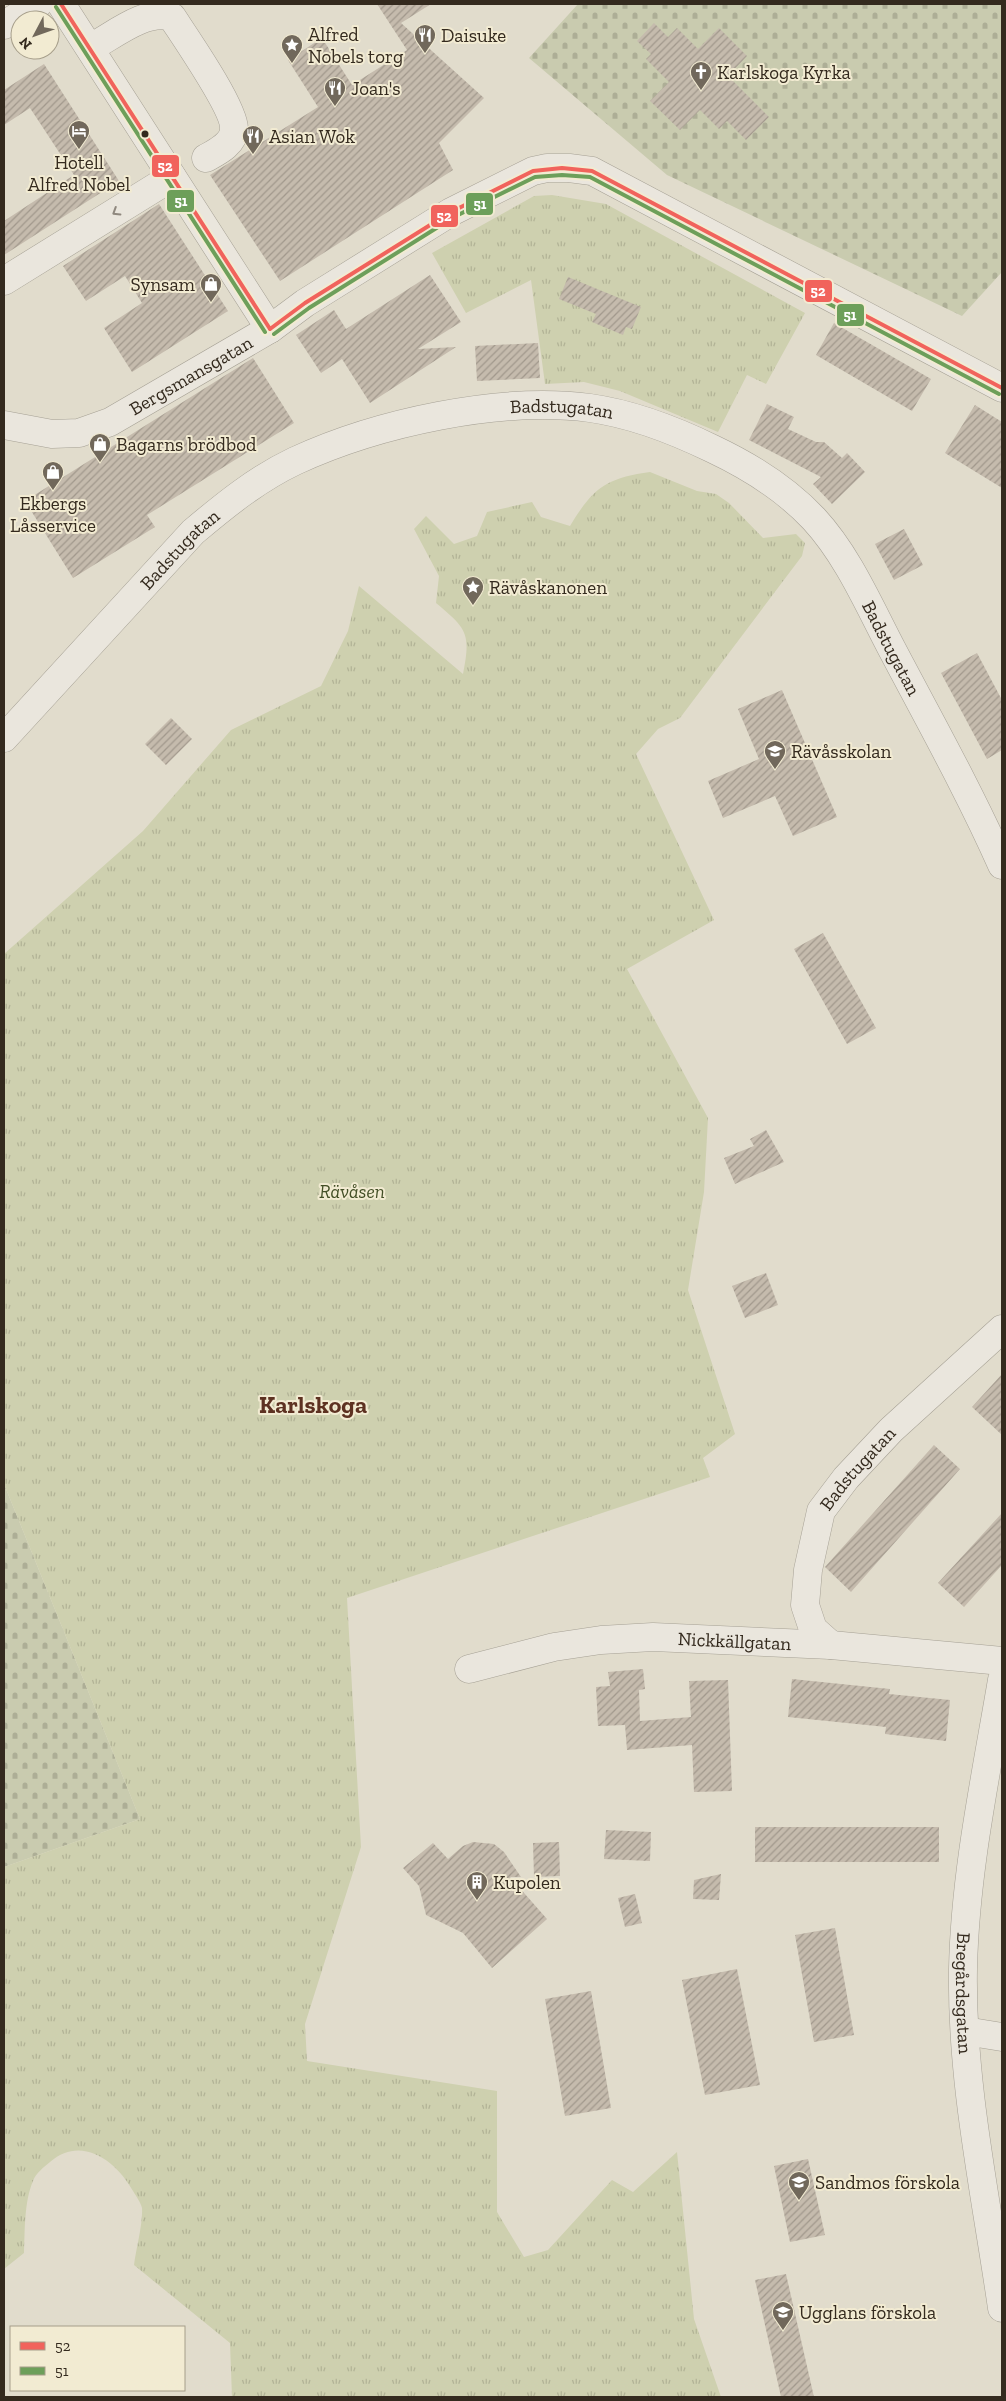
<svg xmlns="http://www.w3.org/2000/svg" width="1006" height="2401" font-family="'Zilla Slab',serif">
  <defs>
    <pattern id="cemetery-stones" width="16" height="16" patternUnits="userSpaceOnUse" patternTransform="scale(1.25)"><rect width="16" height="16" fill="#c9cbaf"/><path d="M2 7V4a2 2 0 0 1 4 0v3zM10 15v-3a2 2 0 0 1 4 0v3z" fill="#adae96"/></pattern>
    <pattern id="park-tufts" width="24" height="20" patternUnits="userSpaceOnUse" patternTransform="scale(1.25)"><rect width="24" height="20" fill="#ced0af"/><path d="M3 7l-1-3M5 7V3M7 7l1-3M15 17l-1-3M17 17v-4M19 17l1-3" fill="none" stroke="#b2b396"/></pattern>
    <pattern id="building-hatch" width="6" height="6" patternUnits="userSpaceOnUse" patternTransform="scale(1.25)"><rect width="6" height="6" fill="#c5bbad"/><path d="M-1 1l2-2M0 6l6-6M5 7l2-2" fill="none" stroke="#a1988c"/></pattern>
  </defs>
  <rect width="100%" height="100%" fill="#e1dccc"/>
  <path fill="url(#cemetery-stones)" d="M578,4H1002V272L962,316L667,175L529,58Z
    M4,1484L140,1819L4,1867Z"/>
  <path fill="url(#park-tufts)" d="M552,195L606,204L805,313L766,384L747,375L718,432L620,391L584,382L545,384L531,280L466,313L432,253L534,196Z
    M650,472L697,491L716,494L729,503L763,538L796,534L805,543L802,556L680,718L658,729L636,754L714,920L627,969L708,1118L704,1192L688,1290L735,1434L703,1458L710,1477L347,1598L361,1847L305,2024L307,2061L497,2091V2212L524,2257L548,2250L612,2180L633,2192L677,2152L694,2319L721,2397H232L230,2343L134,2265C136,2249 143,2224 142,2208C141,2203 136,2196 133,2191C117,2162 82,2134 50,2162C44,2167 36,2173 33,2181C24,2202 25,2231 24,2253L4,2269V1867L140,1819L4,1484V954L143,831L231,730L321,686L348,631L359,586L463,674C471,633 467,629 436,603L439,576L414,529L426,516L454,544L477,536L487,512L532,502L541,517L570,526C593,488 606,478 650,472Z"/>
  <path fill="url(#building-hatch)" d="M377,4H431L401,23L484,98L439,143L453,170L280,281L210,175L318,107L288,60L322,38L352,85L407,50Z
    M654,23L668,37L677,28L698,49L719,28L747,56L728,76L769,117L746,140L727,121L719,129L700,110L680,130L650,101L669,82L646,59L651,54L637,41Z
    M44,64L119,181L4,255V221L74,175L30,108L4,125V90Z
    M159,204L228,311L132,372L104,328L142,303L125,276L86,301L63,266Z
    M430,275L461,322L418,349L456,347L370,403L342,359L321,373L296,335L334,310L346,329Z
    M568,277L641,307L632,329L626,327L623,335L592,322L596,314L559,299Z
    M834,323L931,379L912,411L816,355Z
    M538,343L540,378L477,381L475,346Z
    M253,358L294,423L147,515L155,527L73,578L25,501Z
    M767,404L794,417L788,429L816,442H824L842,458L847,453L865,472L832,504L813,484L821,477L749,440Z
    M975,405L1002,422V488L945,453Z
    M904,529L923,565L894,580L875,544Z
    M977,653L1002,700V750L987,759L941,673Z
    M782,690L837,817L793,836L775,796L723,818L708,781L759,759L738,709Z
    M171,718L192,739L166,765L145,744Z
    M823,933L876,1028L847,1044L794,949Z
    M766,1130L784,1162L735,1184L724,1158L754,1146L750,1139Z
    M766,1273L778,1305L745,1318L732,1286Z
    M1002,1374V1435L972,1407Z
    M934,1445L960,1469L851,1592L825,1567Z
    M1002,1513V1565L964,1607L938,1583Z
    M643,1669L645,1689L639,1690L640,1721L691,1717L689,1681L728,1680L732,1791L694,1792L692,1745L627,1750L625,1725L598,1726L596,1687L610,1686L608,1672Z
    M792,1679L890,1689L889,1694L950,1700L946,1741L885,1734L886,1727L788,1717Z
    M755,1827H939V1862H755Z
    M606,1830L651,1832L650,1861L604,1859Z
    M473,1842L494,1844L504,1852L521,1877H510L547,1919L492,1968L463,1933L426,1915L419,1886L403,1868L433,1843L448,1859L463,1846Z
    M559,1842L560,1876L534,1877L533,1843Z
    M721,1874L719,1900L693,1899L694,1880Z
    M635,1894L642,1923L625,1927L618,1898Z
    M835,1928L854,2035L814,2042L795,1935Z
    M737,1969L760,2085L705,2095L682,1980Z
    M591,1991L611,2108L565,2116L545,1999Z
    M808,2159L825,2235L790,2242L774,2166Z
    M786,2274L814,2397H781L755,2280Z"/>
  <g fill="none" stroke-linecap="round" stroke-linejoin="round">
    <g stroke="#a6a195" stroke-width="29">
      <g id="minor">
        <path d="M61,4L270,329"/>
        <path d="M4,25L38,4"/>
        <path d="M90,48C113,36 146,8 172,17C185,37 235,109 234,129C234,144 217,152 206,158"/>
        <path d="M4,281L172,177"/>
        <path id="s1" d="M4,425L52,434L79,433L110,422L270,329L305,303L451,212L533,171L547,168H569L592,171L1002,388"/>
        <path id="s2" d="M4,738L193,532C225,505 257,479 295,461C377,423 500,396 590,408C633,414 674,430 713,449C751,467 785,488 814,519C849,557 870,608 894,653C931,723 970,793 1002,865"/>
        <path id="s3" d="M831,1645L813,1629L805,1605L808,1570L821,1511L846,1478L891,1430L1002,1329"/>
        <path id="s4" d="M469,1669L554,1647L601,1640L653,1637L831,1645L1002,1661"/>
        <path id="s5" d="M1002,1680C986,1775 965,1872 963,1969C961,2083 986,2196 1002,2308"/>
        <path d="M965,2031L1002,2037"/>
      </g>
    </g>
    <use href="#minor" stroke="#eae6dd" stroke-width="28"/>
    <g stroke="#f2ebd2" stroke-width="8">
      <path id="bus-1" d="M61,4L270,329
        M270,329L305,303L451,212L533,171L562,168L592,171L1002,388"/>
    </g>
    <g stroke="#f2ebd2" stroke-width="8">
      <path id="bus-2" d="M56,7L265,332
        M274,334L309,308L454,217L535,177L562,175L590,177L999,394"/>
    </g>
    <use href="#bus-1" stroke="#f1635c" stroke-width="4"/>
    <use href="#bus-2" stroke="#6d9f5a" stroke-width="4"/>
  </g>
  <defs><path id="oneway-chevron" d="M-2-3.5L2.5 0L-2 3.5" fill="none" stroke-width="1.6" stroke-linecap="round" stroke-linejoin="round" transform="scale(1.25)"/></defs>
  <use stroke="#8f887e" href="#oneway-chevron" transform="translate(116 212) rotate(148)"/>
  <defs>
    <g id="restaurant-pin" transform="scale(1.125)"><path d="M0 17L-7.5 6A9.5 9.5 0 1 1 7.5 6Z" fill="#71685b" stroke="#f2ebd2"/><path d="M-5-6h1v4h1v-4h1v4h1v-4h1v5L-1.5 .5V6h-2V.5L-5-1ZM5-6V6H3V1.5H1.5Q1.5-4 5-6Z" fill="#fff"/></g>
    <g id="sight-pin" transform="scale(1.125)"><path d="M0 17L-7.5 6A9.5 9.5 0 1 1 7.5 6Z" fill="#71685b" stroke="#f2ebd2"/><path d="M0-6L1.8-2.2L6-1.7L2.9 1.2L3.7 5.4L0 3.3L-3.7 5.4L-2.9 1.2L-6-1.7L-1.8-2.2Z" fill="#fff"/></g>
    <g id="church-pin" transform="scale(1.125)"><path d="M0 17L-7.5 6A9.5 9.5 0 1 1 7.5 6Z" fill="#71685b" stroke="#f2ebd2"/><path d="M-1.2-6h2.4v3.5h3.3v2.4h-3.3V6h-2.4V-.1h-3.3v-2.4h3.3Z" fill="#fff"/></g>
    <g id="hotel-pin" transform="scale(1.125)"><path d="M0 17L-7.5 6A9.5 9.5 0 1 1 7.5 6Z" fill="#71685b" stroke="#f2ebd2"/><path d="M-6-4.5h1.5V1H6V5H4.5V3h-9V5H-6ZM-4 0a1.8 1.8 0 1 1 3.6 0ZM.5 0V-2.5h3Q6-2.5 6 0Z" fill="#fff"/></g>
    <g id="shop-pin" transform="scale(1.125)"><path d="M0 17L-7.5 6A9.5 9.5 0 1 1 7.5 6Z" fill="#71685b" stroke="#f2ebd2"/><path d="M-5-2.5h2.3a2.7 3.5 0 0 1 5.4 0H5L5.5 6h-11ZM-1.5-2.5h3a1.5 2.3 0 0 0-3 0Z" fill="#fff"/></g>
    <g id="school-pin" transform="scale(1.125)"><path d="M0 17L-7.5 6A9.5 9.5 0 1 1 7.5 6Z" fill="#71685b" stroke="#f2ebd2"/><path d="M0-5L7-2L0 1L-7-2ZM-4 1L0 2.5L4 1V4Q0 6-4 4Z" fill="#fff"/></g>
    <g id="building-pin" transform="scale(1.125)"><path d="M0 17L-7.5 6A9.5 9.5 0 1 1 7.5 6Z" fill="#71685b" stroke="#f2ebd2"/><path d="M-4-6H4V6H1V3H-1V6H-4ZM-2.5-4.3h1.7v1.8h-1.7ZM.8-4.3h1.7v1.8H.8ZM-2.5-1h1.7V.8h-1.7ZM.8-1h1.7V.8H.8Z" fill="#fff"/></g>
  </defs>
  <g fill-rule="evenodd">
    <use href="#restaurant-pin" x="425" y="35"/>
    <use href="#sight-pin" x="292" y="45"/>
    <use href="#church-pin" x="701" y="72"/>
    <use href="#restaurant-pin" x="335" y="88"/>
    <use href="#hotel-pin" x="79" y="131"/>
    <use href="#restaurant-pin" x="253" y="136"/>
    <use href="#shop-pin" x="211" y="284"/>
    <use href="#shop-pin" x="100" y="444"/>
    <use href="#shop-pin" x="53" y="472"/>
    <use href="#sight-pin" x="473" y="587"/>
    <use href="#school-pin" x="775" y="751"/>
    <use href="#building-pin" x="477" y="1882"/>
    <use href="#school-pin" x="799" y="2182"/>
    <use href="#school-pin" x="783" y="2312"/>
  </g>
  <circle fill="#342a1e" stroke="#f2ebd2" stroke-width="2" cx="145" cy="134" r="4.5"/>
  <g text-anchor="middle" stroke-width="4" stroke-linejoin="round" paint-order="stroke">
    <g font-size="19" fill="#342a1e" stroke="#f2ebd2" text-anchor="start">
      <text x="308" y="41">Alfred<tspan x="308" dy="22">Nobels torg</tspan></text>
      <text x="441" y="42">Daisuke</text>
      <text x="717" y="79">Karlskoga Kyrka</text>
      <text x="351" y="95">Joan's</text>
      <text x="269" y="143">Asian Wok</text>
      <text x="79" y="169" text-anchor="middle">Hotell<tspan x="79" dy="22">Alfred Nobel</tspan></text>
      <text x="195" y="291" text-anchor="end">Synsam</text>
      <text x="116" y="451">Bagarns brödbod</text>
      <text x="53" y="510" text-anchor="middle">Ekbergs<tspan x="53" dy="22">Låsservice</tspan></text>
      <text x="489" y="594">Rävåskanonen</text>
      <text x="791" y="758">Rävåsskolan</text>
      <text x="493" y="1889">Kupolen</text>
      <text x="815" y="2189">Sandmos förskola</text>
      <text x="799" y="2319">Ugglans förskola</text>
    </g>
    <g font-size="19" fill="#342a1e" stroke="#f2ebd2">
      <text dy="7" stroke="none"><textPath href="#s1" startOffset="202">Bergsmansgatan</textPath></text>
      <text dy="7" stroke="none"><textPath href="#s2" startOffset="679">Badstugatan</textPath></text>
      <text dy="7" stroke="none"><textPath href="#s2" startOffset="258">Badstugatan</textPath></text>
      <text dy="7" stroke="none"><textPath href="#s2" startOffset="1112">Badstugatan</textPath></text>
      <text dy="7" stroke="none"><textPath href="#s3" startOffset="201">Badstugatan</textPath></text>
      <text dy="7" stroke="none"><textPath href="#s4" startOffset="269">Nickkällgatan</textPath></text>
      <text dy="7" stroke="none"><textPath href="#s5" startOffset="316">Bregårdsgatan</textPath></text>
    </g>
    <g font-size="19" font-style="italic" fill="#434f26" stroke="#f2ebd2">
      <text x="352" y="1198">Rävåsen</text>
    </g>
    <g font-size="24" font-weight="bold" fill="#5d3121" stroke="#f2ebd2">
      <text x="313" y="1413">Karlskoga</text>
    </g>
  </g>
  <g stroke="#f2ebd2" stroke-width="2">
    <rect x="151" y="154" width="29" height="24" rx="5" fill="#f1635c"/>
    <rect x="166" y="189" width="29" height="24" rx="5" fill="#6d9f5a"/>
    <rect x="465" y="192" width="29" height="24" rx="5" fill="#6d9f5a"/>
    <rect x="430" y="204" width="29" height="24" rx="5" fill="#f1635c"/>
    <rect x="804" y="279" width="29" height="24" rx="5" fill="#f1635c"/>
    <rect x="836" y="303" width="29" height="24" rx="5" fill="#6d9f5a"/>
  </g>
  <g font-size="14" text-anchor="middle" font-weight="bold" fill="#fff">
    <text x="165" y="171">52</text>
    <text x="181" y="206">51</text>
    <text x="480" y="209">51</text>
    <text x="444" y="221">52</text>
    <text x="818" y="296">52</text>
    <text x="850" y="320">51</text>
  </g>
  <rect width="1006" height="2401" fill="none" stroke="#342a1e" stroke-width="10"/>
  <rect x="10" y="2326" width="175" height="65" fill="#f2ebd2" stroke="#a69e8a"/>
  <rect x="20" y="2342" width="25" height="8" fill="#f1635c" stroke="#a69e8a"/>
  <text x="55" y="2351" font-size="15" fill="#342a1e">52</text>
  <rect x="20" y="2367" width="25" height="8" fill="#6d9f5a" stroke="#a69e8a"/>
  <text x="55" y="2376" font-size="15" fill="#342a1e">51</text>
  <g transform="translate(35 35) rotate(229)"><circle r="24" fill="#f2ebd2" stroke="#a69e8a"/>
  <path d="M0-4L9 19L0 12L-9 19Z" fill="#71685b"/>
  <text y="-8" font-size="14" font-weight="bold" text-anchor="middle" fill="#342a1e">N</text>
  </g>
</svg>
